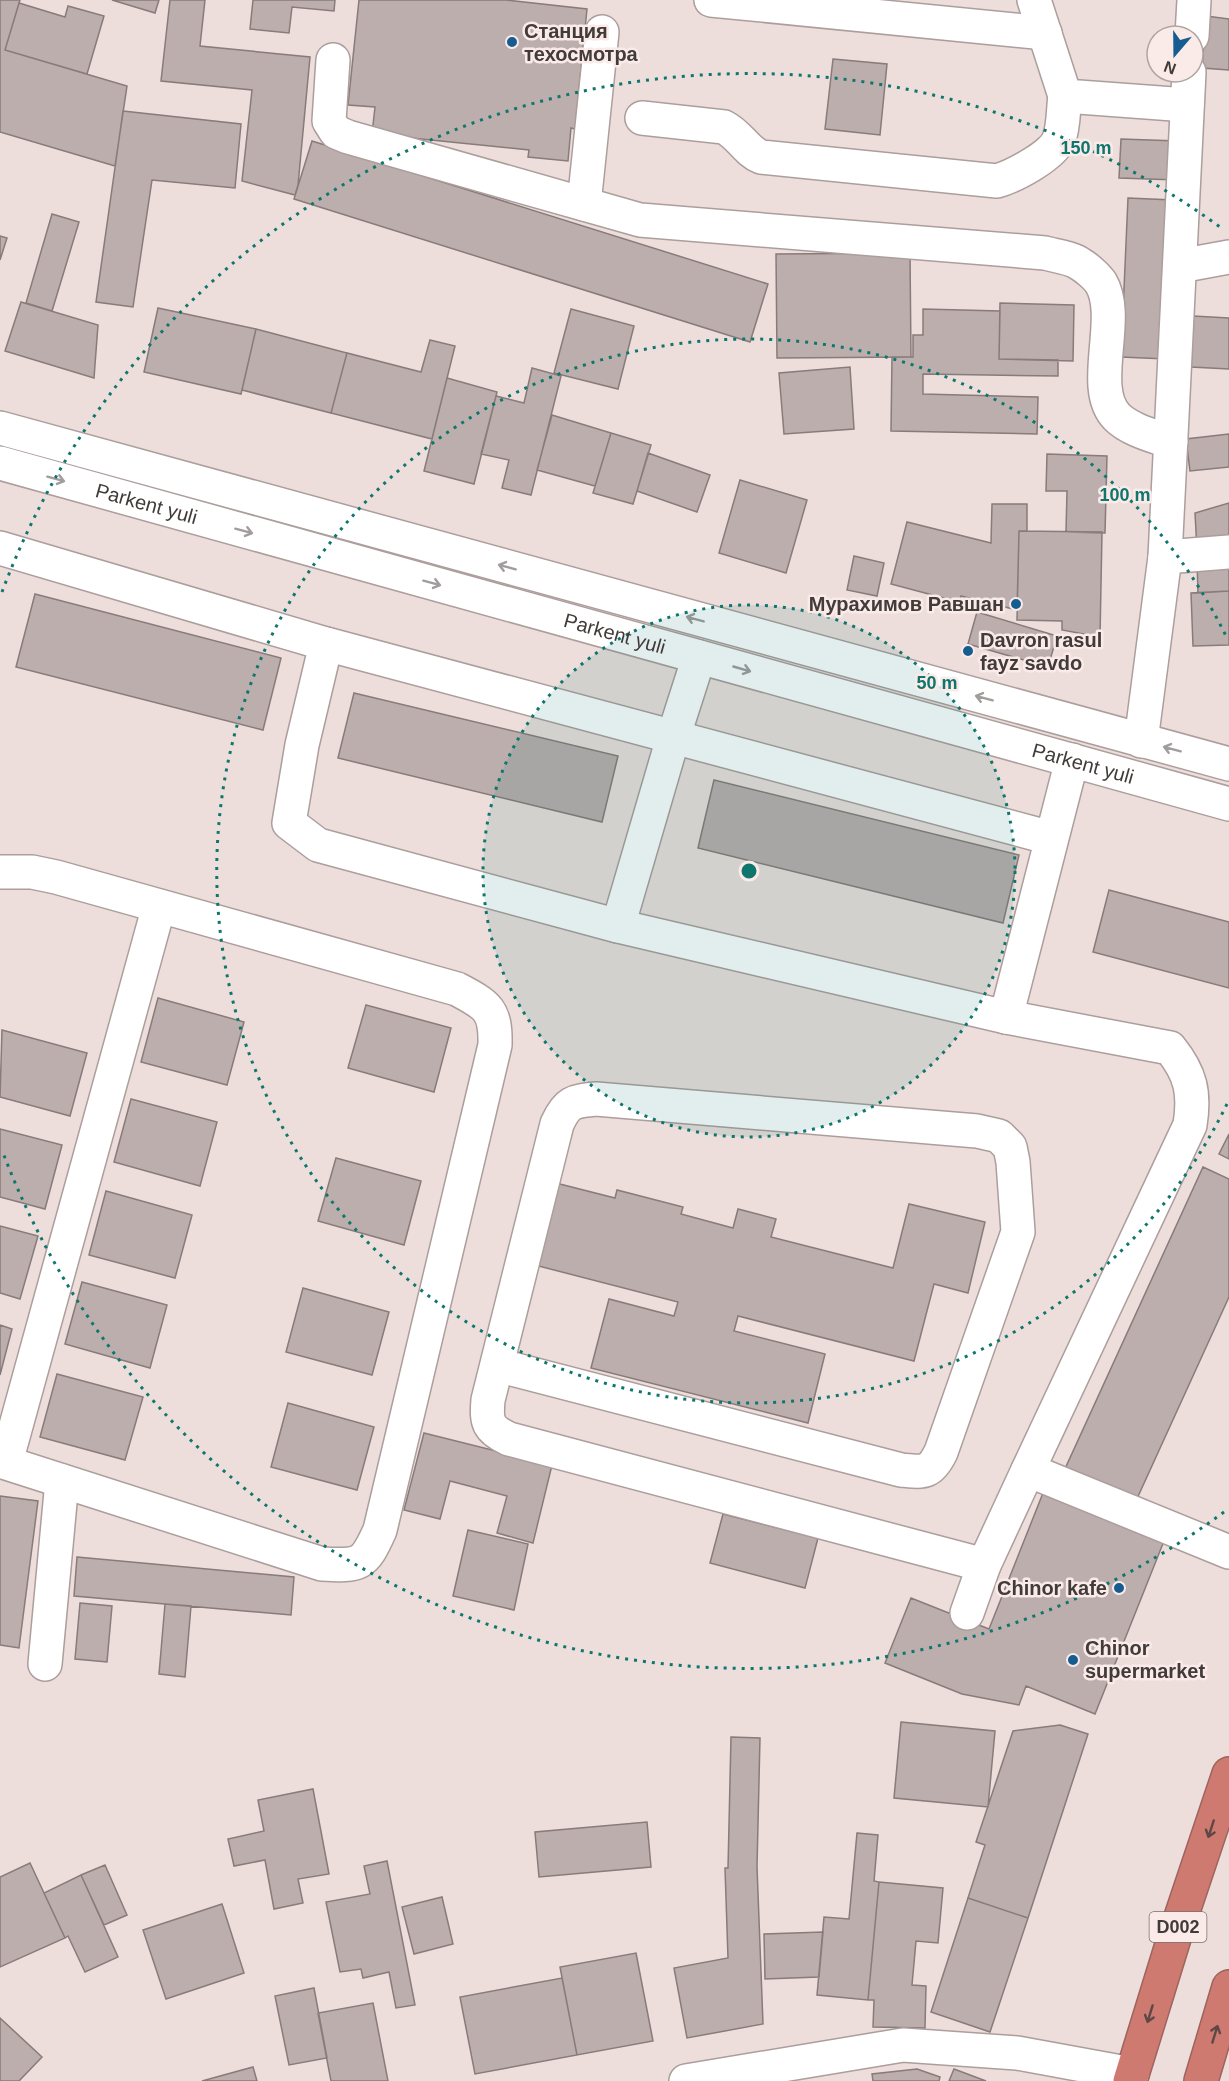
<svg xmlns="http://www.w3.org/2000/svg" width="1229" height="2081" font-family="Arial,sans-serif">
  <rect width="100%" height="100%" fill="#eddedc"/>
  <path fill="#bcaeac" stroke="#887b79" stroke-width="1.5" d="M0,0H20L5,50L127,86L115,166L0,132Z
    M112,0H159L155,13Z
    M170,0H205L200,46L310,57L298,185L295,195L242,181L252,90L161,81Z
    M253,0H335L334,11L292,7L289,33L250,29Z
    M359,0H506L587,9L575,129L571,128L568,161L528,157L529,150L372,134L375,107L348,105Z
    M19,3L65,17L68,6L104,16L87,74L5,50Z
    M1206,16L1229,19V70L1202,68Z
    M833,59L887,64L880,135L825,129Z
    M123,111L241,124L235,188L152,180L133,307L96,302Z
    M1121,139L1178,141L1177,180L1119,178Z
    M312,141L768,284L750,342L294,199Z
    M1128,198L1173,200L1166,359L1121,357Z
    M52,214L79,222L52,311L26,303Z
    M0,236L7,238L0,260Z
    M910,253L911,357L777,358L776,254Z
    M21,302L98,325L94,378L5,351Z
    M1000,303L1074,305L1073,361L999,359Z
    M158,308L256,329L241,394L144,372Z
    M571,309L634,326L618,389L554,373Z
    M923,309L1000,311L999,359L1058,360V376L923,374V394L1038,397L1037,434L891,431L892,357H913V335H923Z
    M1193,316L1229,318V369L1191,367Z
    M256,329L347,353L331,413L242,390Z
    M430,340L455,346L432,439L331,413L347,353L421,372Z
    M850,367L854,429L784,434L779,373Z
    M532,368L561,376L531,495L502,488L509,460L481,454L496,396L524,403Z
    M447,378L497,392L474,484L424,471Z
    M552,415L611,433L595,486L537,470Z
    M611,433L651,445L633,504L593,493Z
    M1229,434V467L1190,471L1186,439Z
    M648,453L710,475L697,512L637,491Z
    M1047,454L1107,456L1105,533L1066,532L1067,491H1046Z
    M740,480L807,500L786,573L719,553Z
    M1229,503V541L1197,550L1195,513Z
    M992,504H1027V531H1019L1017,610L961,596L959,602L891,584L907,522L991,543Z
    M1019,531L1102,532L1100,637L1062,630V621L1017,620Z
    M854,556L884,563L877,596L847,590Z
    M1229,560V591L1198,593L1197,561Z
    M1229,591V645L1193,646L1191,593Z
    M35,594L281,658L263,730L16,667Z
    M977,612L1057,636L1048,667L968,644Z
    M354,693L618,756L602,822L338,758Z
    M714,780L1019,855L1003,923L698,848Z
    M1109,890L1229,922V988L1093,952Z
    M158,998L244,1022L227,1085L141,1062Z
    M366,1005L451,1028L434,1092L348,1068Z
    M2,1030L87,1053L70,1116L0,1097Z
    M131,1099L217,1122L200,1186L114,1162Z
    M0,1129L62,1145L45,1209L0,1197Z
    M1229,1134V1159L1219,1154Z
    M336,1158L421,1181L404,1245L318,1221Z
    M1203,1167L1229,1179V1297L1135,1503L1064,1471Z
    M548,1181L615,1198L617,1190L683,1207L681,1214L733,1228L738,1209L776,1219L771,1237L893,1268L909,1204L985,1222L968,1293L934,1284L914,1361L738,1316L734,1331L825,1354L808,1423L591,1368L609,1299L674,1316L678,1302L527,1263Z
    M106,1191L192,1215L175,1278L89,1255Z
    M0,1226L38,1236L20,1299L0,1293Z
    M82,1282L167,1305L150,1368L65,1344Z
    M303,1288L389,1312L372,1375L286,1352Z
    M0,1325L12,1329L0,1375Z
    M57,1374L143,1397L125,1460L40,1437Z
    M288,1403L374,1427L357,1490L271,1467Z
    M424,1433L552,1465L533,1543L497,1533L507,1496L450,1481L440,1519L404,1510Z
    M1045,1488L1166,1536L1095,1714L1026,1686L1019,1705L962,1694L885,1663L911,1598L989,1629Z
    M0,1496L38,1501L19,1648L0,1645Z
    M723,1514L818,1538L805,1588L710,1563Z
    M468,1530L528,1544L514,1610L453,1596Z
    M77,1557L294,1577L291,1615L74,1596Z
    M80,1603L112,1606L107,1662L75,1659Z
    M165,1604L191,1606L185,1677L159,1674Z
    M901,1722L995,1731L988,1807L894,1798Z
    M1060,1725L1088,1734L1028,1918L968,1898L985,1845L976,1842L1013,1731Z
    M731,1737L760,1738L757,1867L763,2024L687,2038L674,1968L728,1958L725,1868H728Z
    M313,1789L329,1874L298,1879L303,1903L274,1909L265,1860L234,1866L228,1839L264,1831L258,1800Z
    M647,1822L651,1867L539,1877L535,1832Z
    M857,1833L878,1835L874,1881L879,1882L868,2000L817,1995L824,1917L849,1919Z
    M387,1861L415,2005L396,2008L389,1972L363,1978L361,1969L340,1972L326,1902L370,1894L364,1866Z
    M30,1863L65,1938L0,1967V1877Z
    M105,1865L127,1915L104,1925L81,1875Z
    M81,1875L118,1957L85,1972L68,1936L65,1938L44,1893Z
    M879,1882L943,1888L938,1943L916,1941L912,1985L926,1986L925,2028L873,2027L874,2000H868Z
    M442,1897L453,1944L414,1954L402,1907Z
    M968,1898L1028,1918L990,2032L931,2012Z
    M222,1904L244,1973L166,1999L143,1930Z
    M823,1932L819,1977L765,1979L764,1934Z
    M636,1953L653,2041L577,2055L560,1967Z
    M562,1978L577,2055L475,2074L460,1997Z
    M314,1988L327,2058L289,2065L275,1996Z
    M373,2003L388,2081H331L318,2013Z
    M0,2018L42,2057L19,2081H0Z
    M253,2067L257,2081H202Z
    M917,2069L940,2077L939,2081H873L872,2074Z
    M954,2069L986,2081H949Z"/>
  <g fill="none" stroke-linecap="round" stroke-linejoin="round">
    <g stroke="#ac9e9c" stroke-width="36">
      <g id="minor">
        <path d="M711,0L1045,33"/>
        <path d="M1034,0L1065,96L1187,105"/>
        <path d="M1192,36L1194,0"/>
        <path d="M333,60L329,121L336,132L348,137L640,220L1045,253C1056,256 1072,258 1080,264C1087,268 1097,277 1101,283C1122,318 1088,388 1117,417C1130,430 1154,436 1171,442"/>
        <path d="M642,118L724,127C740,135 746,151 761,157L997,181C1014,176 1054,155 1059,139C1064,126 1063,109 1065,96"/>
        <path d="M584,204L602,32"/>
        <path d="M1180,266L1229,257"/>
        <path d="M0,428L1229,764"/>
        <path id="s1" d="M0,463L1229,804"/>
        <path d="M0,548L326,644L1051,838"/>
        <path d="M1165,557L1229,552"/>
        <path d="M326,644L302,745L289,823L318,845L618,926L1006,1017L1170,1048C1191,1074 1195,1093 1190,1125L1028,1470"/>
        <path d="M1141,741L1165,557L1189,72"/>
        <path d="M0,872H32L56,877L457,989C487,1005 496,1009 495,1045L380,1530C364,1566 360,1566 322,1564L0,1461"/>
        <path d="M618,926L673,738L699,657"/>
        <path d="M1006,1017L1072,760"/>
        <path d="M497,1365L901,1470C924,1472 930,1474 941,1452L1018,1232L1013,1162L1010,1147L999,1136L977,1131L596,1099C573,1101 567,1102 557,1124L488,1400C486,1423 488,1429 509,1439L984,1565"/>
        <path d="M6,1462L159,906"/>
        <path d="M967,1613L984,1565L1028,1470L1229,1552"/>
        <path d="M45,1664L62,1481"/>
        <path d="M686,2081L903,2045L1017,2053L1132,2074"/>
      </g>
    </g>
    <g stroke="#9d645e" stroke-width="36">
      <path id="highway" d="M1130,2081L1175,1935L1229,1774
        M1201,2081L1229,1987"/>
    </g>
    <use href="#minor" stroke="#fff" stroke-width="33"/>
    <use href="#highway" stroke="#cf7a71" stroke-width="33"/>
  </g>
  <defs><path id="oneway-shaft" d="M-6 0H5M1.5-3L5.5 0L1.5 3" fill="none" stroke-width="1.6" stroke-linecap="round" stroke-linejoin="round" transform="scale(1.5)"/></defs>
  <g stroke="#a09d9c">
    <use href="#oneway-shaft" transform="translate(56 479) rotate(15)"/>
    <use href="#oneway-shaft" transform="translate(244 531) rotate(15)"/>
    <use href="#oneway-shaft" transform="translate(507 567) rotate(-165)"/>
    <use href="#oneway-shaft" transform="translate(432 583) rotate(15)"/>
    <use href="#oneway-shaft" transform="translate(695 619) rotate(-165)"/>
    <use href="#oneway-shaft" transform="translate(742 669) rotate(16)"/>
    <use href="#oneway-shaft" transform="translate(984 698) rotate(-165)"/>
    <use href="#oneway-shaft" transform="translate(1172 749) rotate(-165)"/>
  </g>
  <g stroke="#5d4845">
    <use href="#oneway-shaft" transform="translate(1211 1829) rotate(108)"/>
    <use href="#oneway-shaft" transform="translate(1150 2014) rotate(107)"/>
    <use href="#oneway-shaft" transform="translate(1215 2034) rotate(-73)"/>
  </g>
  <circle cx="749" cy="871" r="266" fill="#0f766e" fill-opacity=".12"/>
  <g fill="none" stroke="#0f766e" stroke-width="3" stroke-dasharray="3 6">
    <circle cx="749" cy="871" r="266"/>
    <path d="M1227 1104A532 532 0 1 1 1227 638"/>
    <path d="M1224 1512A798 798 0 0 1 2 1150M2 592A798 798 0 0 1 1224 230"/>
  </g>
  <g fill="#175c91" stroke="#faebe9" stroke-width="2">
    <circle cx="512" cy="42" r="6"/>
    <circle cx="1016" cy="604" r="6"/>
    <circle cx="968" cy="651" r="6"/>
    <circle cx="1119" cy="1588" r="6"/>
    <circle cx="1073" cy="1660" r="6"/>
  </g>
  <g text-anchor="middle" stroke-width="5" stroke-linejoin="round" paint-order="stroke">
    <rect fill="#faebe9" stroke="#78706e" stroke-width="1.5" x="1149.5" y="1912" width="57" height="30" rx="4.5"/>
    <g font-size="18" font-weight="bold" fill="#413b3a">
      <text x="1178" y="1933">D002</text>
    </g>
    <g font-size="20" font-weight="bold" fill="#413b3a" stroke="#faebe9" text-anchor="start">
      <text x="524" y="38">Станция<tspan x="524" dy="23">техосмотра</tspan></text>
      <text x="1004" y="611" text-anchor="end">Мурахимов Равшан</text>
      <text x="980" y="647">Davron rasul<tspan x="980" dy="23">fayz savdo</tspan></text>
      <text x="1107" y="1595" text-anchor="end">Chinor kafe</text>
      <text x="1085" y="1655">Chinor<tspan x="1085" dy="23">supermarket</tspan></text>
    </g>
    <g font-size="20" fill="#413b3a" stroke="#faebe9">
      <text dy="7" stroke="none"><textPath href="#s1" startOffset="152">Parkent yuli</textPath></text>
      <text dy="7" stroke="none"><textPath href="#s1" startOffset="638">Parkent yuli</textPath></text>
      <text dy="7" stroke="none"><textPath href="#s1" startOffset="1124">Parkent yuli</textPath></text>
    </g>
  </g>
  <circle cx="749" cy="871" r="9" fill="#0f766e" stroke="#faebe9" stroke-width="3"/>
  <g font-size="18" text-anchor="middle" font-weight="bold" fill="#0f766e" stroke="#faebe9" stroke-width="5" stroke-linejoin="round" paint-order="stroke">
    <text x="1086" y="154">150 m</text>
    <text x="1125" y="501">100 m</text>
    <text x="937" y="689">50 m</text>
  </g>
  <g transform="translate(1175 54) rotate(200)"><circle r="28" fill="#faebe9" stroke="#b0a5a3" stroke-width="1.5"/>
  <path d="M0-4.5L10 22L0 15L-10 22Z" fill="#175c91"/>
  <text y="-9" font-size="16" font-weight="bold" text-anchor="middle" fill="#413b3a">N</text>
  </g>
</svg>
